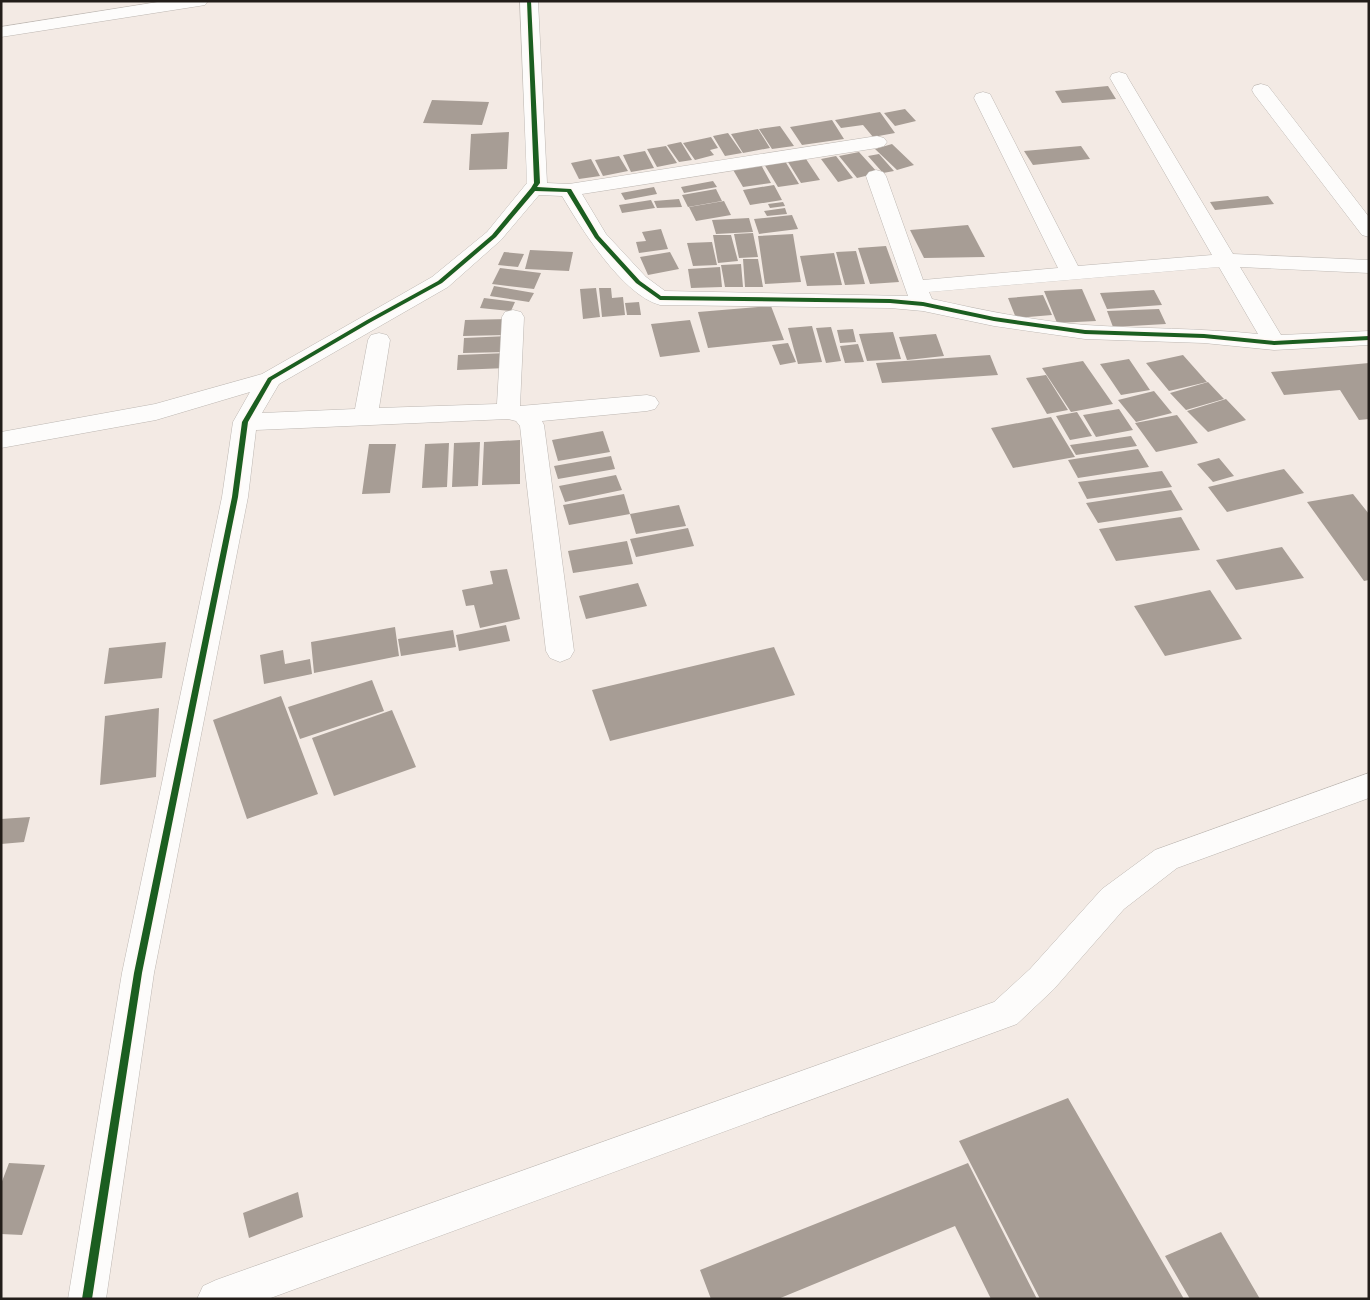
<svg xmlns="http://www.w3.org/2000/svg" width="1370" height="1300" font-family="'Public Sans',sans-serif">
  <rect width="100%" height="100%" fill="#f3eae4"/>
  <path fill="#a79d95" d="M1108,86L1116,99L1062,103L1055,91Z
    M432,100L489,102L482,125L423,123Z
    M905,109L916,121L895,126L884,113Z
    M880,112L895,133L873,137L863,125L841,128L835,120Z
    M832,120L844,139L802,145L790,127Z
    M780,126L794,146L772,149L759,129Z
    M758,129L770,148L743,153L731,134Z
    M509,132L507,169L469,170L471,134Z
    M728,133L742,153L725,156L713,136Z
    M711,137L718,148L710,150L714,155L695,160L683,143Z
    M681,142L692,160L679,162L667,145Z
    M892,144L914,165L897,170L875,149Z
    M666,146L677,163L657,167L647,149Z
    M1081,146L1090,159L1033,165L1024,151Z
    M645,151L654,168L631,172L623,155Z
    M859,152L878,173L857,178L839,156Z
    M879,154L894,171L883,173L868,156Z
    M619,156L628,171L603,176L595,160Z
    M836,156L853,178L838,182L821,159Z
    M591,159L600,176L579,179L571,163Z
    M806,159L820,180L801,183L788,162Z
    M785,161L799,184L778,187L764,164Z
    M760,163L771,183L743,187L732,168Z
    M713,181L717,187L684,193L681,187Z
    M774,185L782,200L750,205L743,190Z
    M654,187L657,194L625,200L621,193Z
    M716,189L722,201L688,207L682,195Z
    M1268,196L1274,204L1215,210L1210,202Z
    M679,199L682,207L657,208L654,201Z
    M651,200L655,208L622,213L619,205Z
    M724,201L731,215L696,221L689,207Z
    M783,202L785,206L770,208L768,204Z
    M785,208L787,214L767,216L764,211Z
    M792,215L798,229L759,234L754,219Z
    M749,218L753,232L716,234L712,220Z
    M968,225L985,257L924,258L910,230Z
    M661,229L668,249L639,253L636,242L646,241L642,232Z
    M753,233L758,257L739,258L734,234Z
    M793,234L801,282L765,284L758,236Z
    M713,235H731L738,261L718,263Z
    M712,242L717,265L693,266L687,243Z
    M886,246L899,282L870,284L858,248Z
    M530,250L573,252L569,271L525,269Z
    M856,251L865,284L845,285L836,252Z
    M504,252L524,254L518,267L498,265Z
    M670,252L679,269L648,275L640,257Z
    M834,253L842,285L807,286L800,256Z
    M743,259H758L763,287H745Z
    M741,264L743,287H725L721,265Z
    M720,267L722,287L691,288L688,269Z
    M500,268L541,273L534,289L492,284Z
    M494,286L534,293L529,302L490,296Z
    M596,288L600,317L583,319L580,289Z
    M599,288H611L612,298L623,297L625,315L602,317Z
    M1082,289L1096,321L1057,323L1044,291Z
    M1154,290L1162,305L1107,309L1100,293Z
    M1043,295L1052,315L1016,318L1008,298Z
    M484,298L515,302L511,311L480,308Z
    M639,302L641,315H627L625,303Z
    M771,306L784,340L708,348L698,312Z
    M1159,309L1166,324L1113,327L1107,311Z
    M508,319L507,335L463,336L465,320Z
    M690,320L700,352L660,357L651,324Z
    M812,326L822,362L798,364L788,328Z
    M831,327L841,361L826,363L816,328Z
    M853,329L856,342L840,343L837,330Z
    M893,332L901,359L867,361L859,334Z
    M936,334L944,356L907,360L899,337Z
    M508,336L507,352L463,353L464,338Z
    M788,343L796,362L780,365L772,345Z
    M858,344L864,362L845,363L840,346Z
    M507,353V368L457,370L458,355Z
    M990,355L998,375L882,383L876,363Z
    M1183,355L1207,382L1169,391L1146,363Z
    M1129,359L1150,390L1121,395L1100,364Z
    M1083,361L1113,404L1071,412L1042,368Z
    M1369,363V419L1359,420L1340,390L1284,395L1271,372Z
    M1046,375L1068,410L1047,414L1026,378Z
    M1208,382L1224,399L1186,410L1170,393Z
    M1154,391L1172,413L1136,422L1118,400Z
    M1226,399L1246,420L1208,432L1187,411Z
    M1119,409L1133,430L1096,437L1083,415Z
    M1077,412L1092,436L1070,440L1056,416Z
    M1177,415L1198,443L1156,452L1135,423Z
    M1051,417L1075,457L1013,468L991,428Z
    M603,431L610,452L558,461L552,440Z
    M1131,436L1137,446L1076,455L1070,445Z
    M520,440V484L482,485L484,442Z
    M480,442L478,486L452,487L454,443Z
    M449,443L447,487L422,488L425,444Z
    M369,444H396L390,493L362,494Z
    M1138,449L1149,467L1078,478L1068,460Z
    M611,456L615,469L558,479L554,466Z
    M1219,458L1234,476L1213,482L1197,464Z
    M1284,469L1304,493L1227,512L1208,487Z
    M1162,471L1172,487L1087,499L1078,482Z
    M616,475L622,490L565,502L559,486Z
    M1171,490L1183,510L1098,523L1086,503Z
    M624,494L630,514L679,505L686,526L636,534L630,514L569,525L563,505Z
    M1353,494L1369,514V580L1364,581L1307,502Z
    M1181,517L1200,550L1116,561L1099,529Z
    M688,528L694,546L636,557L630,539Z
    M627,541L633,564L573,573L568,551Z
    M1282,547L1304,578L1236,590L1216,560Z
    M507,569L520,619L480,628L474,605L466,606L462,590L493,584L490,571Z
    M638,583L647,606L586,619L579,596Z
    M1210,590L1242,639L1165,656L1134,606Z
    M506,625L510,641L459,651L456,635Z
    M395,627L399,656L314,673L311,642Z
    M453,630L456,647L401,656L398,639Z
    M166,642L162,678L104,684L109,648Z
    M774,647L795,695L610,741L592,690Z
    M283,650L285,664L310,659L312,674L264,684L260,655Z
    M372,680L384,711L300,739L288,707Z
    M281,696L318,794L247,819L213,720Z
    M159,708L156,777L100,785L105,716Z
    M392,710L416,767L334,796L312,738Z
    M30,817L24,842L1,844V819Z
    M1068,1098L1184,1299H1040L959,1141Z
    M9,1163L45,1165L22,1235L1,1234V1184Z
    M968,1163L1037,1299H991L955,1226L778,1299H711L700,1270Z
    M298,1192L303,1217L249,1238L243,1213Z
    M1221,1232L1260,1299H1190L1165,1256Z"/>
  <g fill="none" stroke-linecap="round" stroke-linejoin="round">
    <g stroke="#bdb7b2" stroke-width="1">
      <path id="minor" d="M164,1H208L205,5L199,6L1,37V27Z
        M520,1H538L547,183L569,184L877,136L884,138L887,142L884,146L877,148L582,194L606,234L646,277L665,291L908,296L866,176L869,172L876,170L883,172L886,176L923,280L1058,268L974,98L976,94L983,92L990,94L992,98L1078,266L1212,255L1110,78L1112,74L1119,72L1126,74L1128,78L1233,254L1369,260V273L1240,267L1281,335L1369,331V345L1274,350L1204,343L1085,339L994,326L923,311L890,308L660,305C622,295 581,228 562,196L539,195L501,240L448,287L279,384L262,413L355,409L368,340L371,335L379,333L387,335L390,340L379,408L497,404L502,317L505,312L513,310L521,312L524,317L520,406L647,395L655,397L659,403L655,409L647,411L542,421L544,425L574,651L570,658L560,662L550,658L546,651L520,426L516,421L508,419L256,430L248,497L154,973L106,1299H68L122,973L222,497L233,422L250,392L156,420L1,448V432L155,404L262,374L432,277L487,232L527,183ZM1219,267L1258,334C1200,328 1143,329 1086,325C1034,321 982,310 932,299L929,292Z
        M1261,84L1268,86L1369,217V237L1362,235L1254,94L1252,90L1254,86Z
        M1369,773V798L1177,868L1124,909L1054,989L1017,1024L268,1299H197L203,1286L216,1280L994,1002L1030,969L1102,889L1155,850Z"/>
    </g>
    <use href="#minor" fill="#fdfcfb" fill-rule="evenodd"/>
    <g stroke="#fff8f4" stroke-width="3">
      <path id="cycleway" d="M527,1H531L540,183L537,187L571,189L599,236L640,281L661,296L890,299L923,302L994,317L1085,330L1204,334L1274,341L1369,336V340L1274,345L1204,338L1085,334L994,321L923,306L890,303L660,300L636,283L595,238L567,192L535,191L496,237L442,283L371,322L272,380L248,422L238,497L142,973L92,1299H82L134,973L232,497L242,422L268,378L367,320L438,281L492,235L531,188L534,183Z"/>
    </g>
    <use href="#cycleway" fill="#1b5e20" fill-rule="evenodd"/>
  </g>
  <rect width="1370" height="1300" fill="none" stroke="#221d19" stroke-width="5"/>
</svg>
